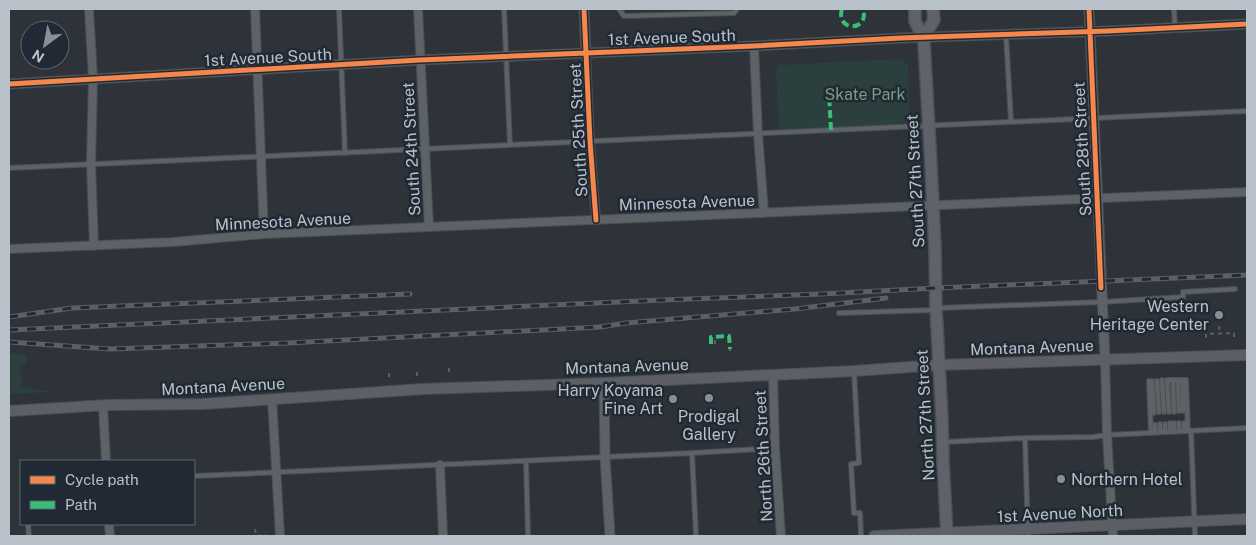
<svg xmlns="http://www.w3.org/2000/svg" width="1256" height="545" font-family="'Public Sans',sans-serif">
  <rect width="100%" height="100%" fill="#2d3339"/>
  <path fill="#2b3f3f" d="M900,59L908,64L910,125L779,131L776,70L779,65Z
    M12,353L27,355L26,364H21L19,376L23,378L21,386L52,392L9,394V354Z"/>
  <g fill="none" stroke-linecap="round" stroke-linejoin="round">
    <g stroke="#4b4f54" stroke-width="6">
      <path id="service" d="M339,9L345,153
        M504,9L510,145
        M619,9L624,16L734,13L737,9
        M1174,9L1175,27
        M1006,35L1011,122
        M9,168L1247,111
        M938,308L1102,302L1183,297V292L1235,289
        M839,313L934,310
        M854,372L859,463L851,464L854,513H860L861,536
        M1162,380L1164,412
        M1167,380L1169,412
        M1168,380H1186L1188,431
        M1173,380L1174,412
        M1178,380L1179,411
        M1183,380V411
        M1149,381L1151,433
        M1152,381L1154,413
        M1157,381L1159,412
        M1170,423V432
        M1174,423V432
        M1179,423V431
        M1184,423V431
        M1160,424V432
        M1165,424V432
        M1155,425V433
        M1191,431L1195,536
        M1025,438L1028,536
        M945,442L1025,438L1093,437L1107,435L1247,428
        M692,453L696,536
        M526,461L528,536
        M194,476L692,453L775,448
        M28,524L29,536"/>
    </g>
    <g stroke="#4b4f54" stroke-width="10">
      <path id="minor" d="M89,9L93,79L91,164L94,246
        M255,9L264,234
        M418,9L429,227
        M754,46L758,134L764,213
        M586,53L590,141L596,220
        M9,249L173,242L264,234L1247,192
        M1105,359L1107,435L1113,536
        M773,375L775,448L781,536
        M272,399L280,536
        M103,406L106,461
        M440,465L443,536
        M109,524L110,536"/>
    </g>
    <g stroke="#4b4f54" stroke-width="11">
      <path id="tertiary" d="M584,9L586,53
        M1089,9L1105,359
        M9,84L420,60L754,46L901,38L1108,31L1247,24
        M604,383L605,457L610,536"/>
    </g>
    <g stroke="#4b4f54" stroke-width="12">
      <path id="secondary" d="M9,411L108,405L203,404L423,389L604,383L854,371L938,365L1247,355
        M874,536L1247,519"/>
    </g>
    <g stroke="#4b5056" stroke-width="14">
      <path id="primary" d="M915,9V21L923,38L924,43L931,165L935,248L936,308L942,419L943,460L947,536
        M923,38L934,20L933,9"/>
    </g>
    <path stroke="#5b6064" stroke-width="2" stroke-dasharray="4 4" stroke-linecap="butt" d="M909,145H912
      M1219,326L1220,334
      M1206,338V334L1234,333V337
      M715,340V344
      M730,349V351
      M449,368V376
      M417,372V377
      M389,373V378
      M255,529L256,536L266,535"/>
    <use href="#service" stroke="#5d6267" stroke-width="4"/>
    <use href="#minor" stroke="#5d6267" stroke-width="8"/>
    <use href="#tertiary" stroke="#5d6267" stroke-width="9"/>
    <use href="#secondary" stroke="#5c6066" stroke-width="10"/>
    <use href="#primary" stroke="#5f6369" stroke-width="11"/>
    <g stroke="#5c6065" stroke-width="5">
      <path id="rail" d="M9,317L72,308L410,294
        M9,330L663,300L821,294L936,288L1247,275
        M9,342L110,349L288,343L600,327L626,323L795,309L886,298"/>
    </g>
    <use href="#rail" stroke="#212a34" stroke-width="3" stroke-dasharray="9" stroke-linecap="butt"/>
    <path stroke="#3abd76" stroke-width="4" stroke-dasharray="8 4" stroke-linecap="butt" d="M842,9C835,32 870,32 863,9
      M831,130L829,93H839
      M711,344V337L729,336L730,349"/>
    <g stroke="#212a34" stroke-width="8">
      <path id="cycleway" d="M584,9L590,141L596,220
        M1089,9L1101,288
        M9,84L420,60L754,46L901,38L1108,31L1247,24"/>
    </g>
    <use href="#cycleway" stroke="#f5874c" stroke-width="5"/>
  </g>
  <g fill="#878f97" stroke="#212a34" stroke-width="2">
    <circle cx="1219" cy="315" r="5"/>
    <circle cx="709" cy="398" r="5"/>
    <circle cx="673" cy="399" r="5"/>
    <circle cx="1061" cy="479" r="5"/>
  </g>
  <g text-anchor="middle" stroke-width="5" stroke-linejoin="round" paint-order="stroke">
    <g font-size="16" fill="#b8c0c9" stroke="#212a34">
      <text transform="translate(672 37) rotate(-2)" y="6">1st Avenue South</text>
      <text transform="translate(268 57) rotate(-3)" y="6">1st Avenue South</text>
      <text transform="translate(578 130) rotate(-93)" y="6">South 25th Street</text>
      <text transform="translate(411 149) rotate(-93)" y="6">South 24th Street</text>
      <text transform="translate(1082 149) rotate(-93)" y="6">South 28th Street</text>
      <text transform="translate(915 181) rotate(-93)" y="6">South 27th Street</text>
      <text transform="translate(687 202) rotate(-2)" y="6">Minnesota Avenue</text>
      <text transform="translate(283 221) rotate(-3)" y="6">Minnesota Avenue</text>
      <text transform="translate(1032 347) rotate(-2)" y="6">Montana Avenue</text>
      <text transform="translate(627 366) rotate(-2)" y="6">Montana Avenue</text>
      <text transform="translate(223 386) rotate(-3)" y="6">Montana Avenue</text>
      <text transform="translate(925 415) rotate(-93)" y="6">North 27th Street</text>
      <text transform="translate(763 456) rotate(-93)" y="6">North 26th Street</text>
      <text transform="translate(1060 513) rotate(-3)" y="6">1st Avenue North</text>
    </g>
    <g font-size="16" fill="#789d7e" stroke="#212a34">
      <text x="865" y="100">Skate Park</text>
    </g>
    <g font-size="16" fill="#b8c0c9" stroke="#212a34" text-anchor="end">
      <text x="1209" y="312">Western<tspan x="1209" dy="18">Heritage Center</tspan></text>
      <text x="663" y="396">Harry Koyama<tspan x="663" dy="18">Fine Art</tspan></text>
      <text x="709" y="422" text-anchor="middle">Prodigal<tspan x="709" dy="18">Gallery</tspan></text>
      <text x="1071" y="485" text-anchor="start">Northern Hotel</text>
    </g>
  </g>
  <rect width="1256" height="545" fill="none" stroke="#b8c0c9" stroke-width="20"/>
  <rect x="20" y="460" width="175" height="65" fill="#212a34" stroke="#5d6670"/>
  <rect x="30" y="476" width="25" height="8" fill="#f5874c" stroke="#5d6670"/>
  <text x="65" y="485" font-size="15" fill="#b8c0c9">Cycle path</text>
  <rect x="30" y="501" width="25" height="8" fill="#3abd76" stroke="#5d6670"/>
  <text x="65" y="510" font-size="15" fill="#b8c0c9">Path</text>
  <g transform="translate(45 45) rotate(212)"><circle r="24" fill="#212a34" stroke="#5d6670"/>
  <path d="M0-4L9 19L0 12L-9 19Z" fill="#878f97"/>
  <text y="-8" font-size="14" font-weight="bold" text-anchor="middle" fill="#b8c0c9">N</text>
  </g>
</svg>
